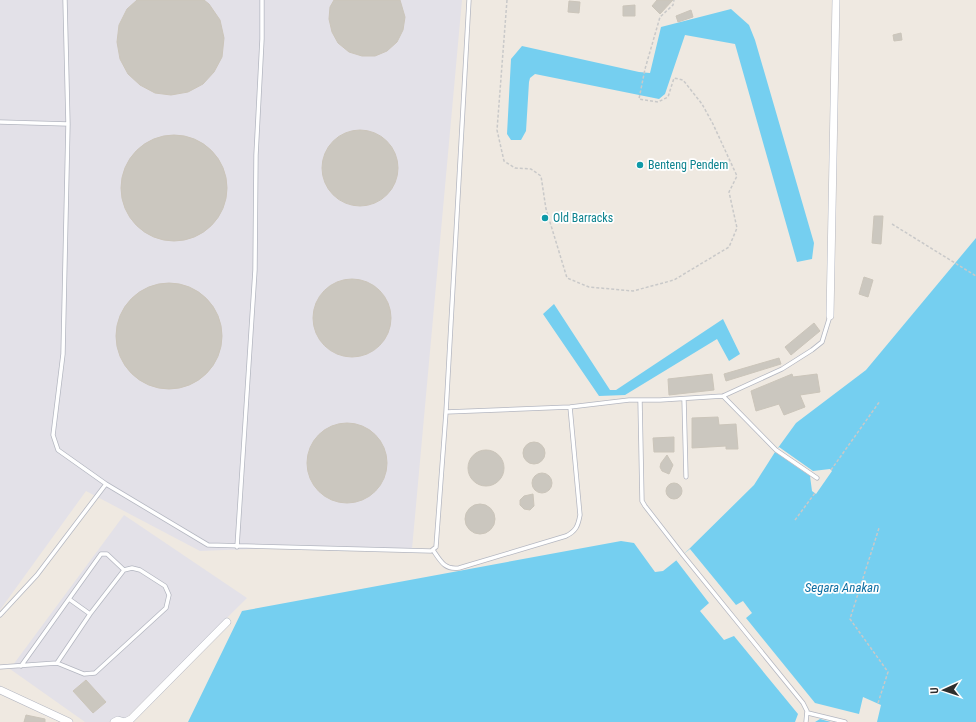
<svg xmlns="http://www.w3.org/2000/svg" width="976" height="722" font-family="'Roboto Condensed',sans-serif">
  <rect width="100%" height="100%" fill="#efe9e1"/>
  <path fill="#e3e1e8" d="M0,0H462L412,549L302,547L200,551L86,491L0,610Z
    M124,515L247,598L122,722H85L10,669Z"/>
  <path fill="#75cff0" d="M731,9L749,25L755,40L814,243L812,259L797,262L735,44L685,35L665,94L659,99L535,74L530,78L529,82L526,131L521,140H511L507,134L511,59L522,46L639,72L650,73L661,27Z
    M976,238V722H188L242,611L621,541L634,543L655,572L663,571L683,555L754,485L775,452L796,423L866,370Z
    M554,304L610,390H616L723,319L740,354L729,361L717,339L625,395L599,396L543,314Z"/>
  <path fill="#efe9e1" d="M779,447L813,471L830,469L832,471L816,494L812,491L810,476L775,452Z
    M690,549L736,605L743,601L752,613L746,618L815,703L859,714L863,697L881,705L877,722H831L820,719L815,722H795L798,714L734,636L724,640L700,611L709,603L676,560Z"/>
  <path fill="#cbc7bf" stroke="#cbc5ba" d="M137,0H204L209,4L220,20L224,38L222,57L214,72L203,84L188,92L171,95L155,93L140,85L128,74L120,59L117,42L119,25L127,9Z
    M334,0H400L405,17L403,30L397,42L387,51L375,56H362L349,52L338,43L332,32L329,19L330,7Z
    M657,0H673L660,14L652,6Z
    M569,1L580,2L579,13L568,12Z
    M635,5V16H623V6Z
    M691,10L693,17L678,22L676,16Z
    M901,33L902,40L894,41L893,35Z
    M322 168a38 38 0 1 1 76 0a38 38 0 1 1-76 0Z
    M121 188a53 53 0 1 1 106 0a53 53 0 1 1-106 0Z
    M874,216H883L881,244L872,243Z
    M864,277L873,280L868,297L859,294Z
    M313 318a39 39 0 1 1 78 0a39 39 0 1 1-78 0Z
    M116 336a53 53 0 1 1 106 0a53 53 0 1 1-106 0Z
    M814,323L820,331L791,355L785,347Z
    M779,358L781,364L726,381L724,374Z
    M712,374L714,390L669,395L668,379Z
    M792,374L793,377L817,374L820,392L800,395L805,407L784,415L779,404L756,411L751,391Z
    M718,417L719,425L736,424L738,449H726V446L692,448V418Z
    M307 463a40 40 0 1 1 80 0a40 40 0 1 1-80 0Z
    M674,437V452H654L653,438Z
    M523 453a11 11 0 1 1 22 0a11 11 0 1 1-22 0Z
    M468 468a18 18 0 1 1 36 0a18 18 0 1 1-36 0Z
    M667,455L673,465L669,474L662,471L660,467L661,463Z
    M532 483a10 10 0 1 1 20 0a10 10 0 1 1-20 0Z
    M666 491a8 8 0 1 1 16 0a8 8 0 1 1-16 0Z
    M533,494L534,506L530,510L524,509L520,505V500L524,496Z
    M465 519a15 15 0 1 1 30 0a15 15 0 1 1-30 0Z
    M86,680L106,702L93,713L73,691Z
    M26,715L45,719V722H24Z"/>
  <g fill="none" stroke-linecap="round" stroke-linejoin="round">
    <g stroke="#b4b7c1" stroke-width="5">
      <path id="lane" d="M65,0L68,124L63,354L53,435L58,450L106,484L208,545L431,551L436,547L446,412L469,0
        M0,122L68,124
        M723,396L776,450L817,478
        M684,399L686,477
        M640,400L642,501L645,506L683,555L803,703L807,711L806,722
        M446,412L570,407L629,400H660L723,396L782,369L812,350L822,342L830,316
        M237,547L255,270L256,155L262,39V0
        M433,550C441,562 445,570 459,568L566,536C576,531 578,526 580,515L570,407
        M69,599L90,614
        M0,615L37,575L106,484
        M21,666L101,554H107L124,570
        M0,667L57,663L90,614L124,570L132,568L140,570L165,586L169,595L166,608L95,673L84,674L57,663
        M808,713L845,722"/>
    </g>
    <g stroke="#b4b7c1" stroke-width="8">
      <path id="street" d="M830,316L836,0
        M0,690L69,722
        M114,722L118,720L125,722L131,719L227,622"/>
    </g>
    <path stroke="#c9c9c9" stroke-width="1.5" stroke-dasharray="3 2" stroke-linecap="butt" d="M507,0L497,130L504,161L515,168L531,169L541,176L546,209L567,278L589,287L633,291L674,280L729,247L737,228L729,192L737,176L713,124L702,104L683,80L674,78L668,97L658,102L639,99L645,69L660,17L673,5L674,0
      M892,224L976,276
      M831,470L880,401
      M795,520L815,493
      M878,703L888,672L850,619L879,528"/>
    <use href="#lane" stroke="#fff" stroke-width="3.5"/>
    <use href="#street" stroke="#fff" stroke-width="7"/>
  </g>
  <g fill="#0f9aa8" stroke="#fff" stroke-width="1.5">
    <circle cx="640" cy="165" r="4"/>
    <circle cx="545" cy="218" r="4"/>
  </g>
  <g text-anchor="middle" stroke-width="3.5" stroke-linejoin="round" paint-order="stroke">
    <g font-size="12" fill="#0d838f" stroke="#fff" text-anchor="start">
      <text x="648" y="169">Benteng Pendem</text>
      <text x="553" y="222">Old Barracks</text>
    </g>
    <g font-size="13" font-style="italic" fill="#0d6fa3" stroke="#fff">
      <text x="842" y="592">Segara Anakan</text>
    </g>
  </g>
  <g transform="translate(944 690) rotate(267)" stroke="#ffffff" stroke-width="3" paint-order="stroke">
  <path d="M0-3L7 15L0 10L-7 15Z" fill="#2e2e2e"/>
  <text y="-6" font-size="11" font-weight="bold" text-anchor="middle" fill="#2e2e2e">U</text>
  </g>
</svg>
